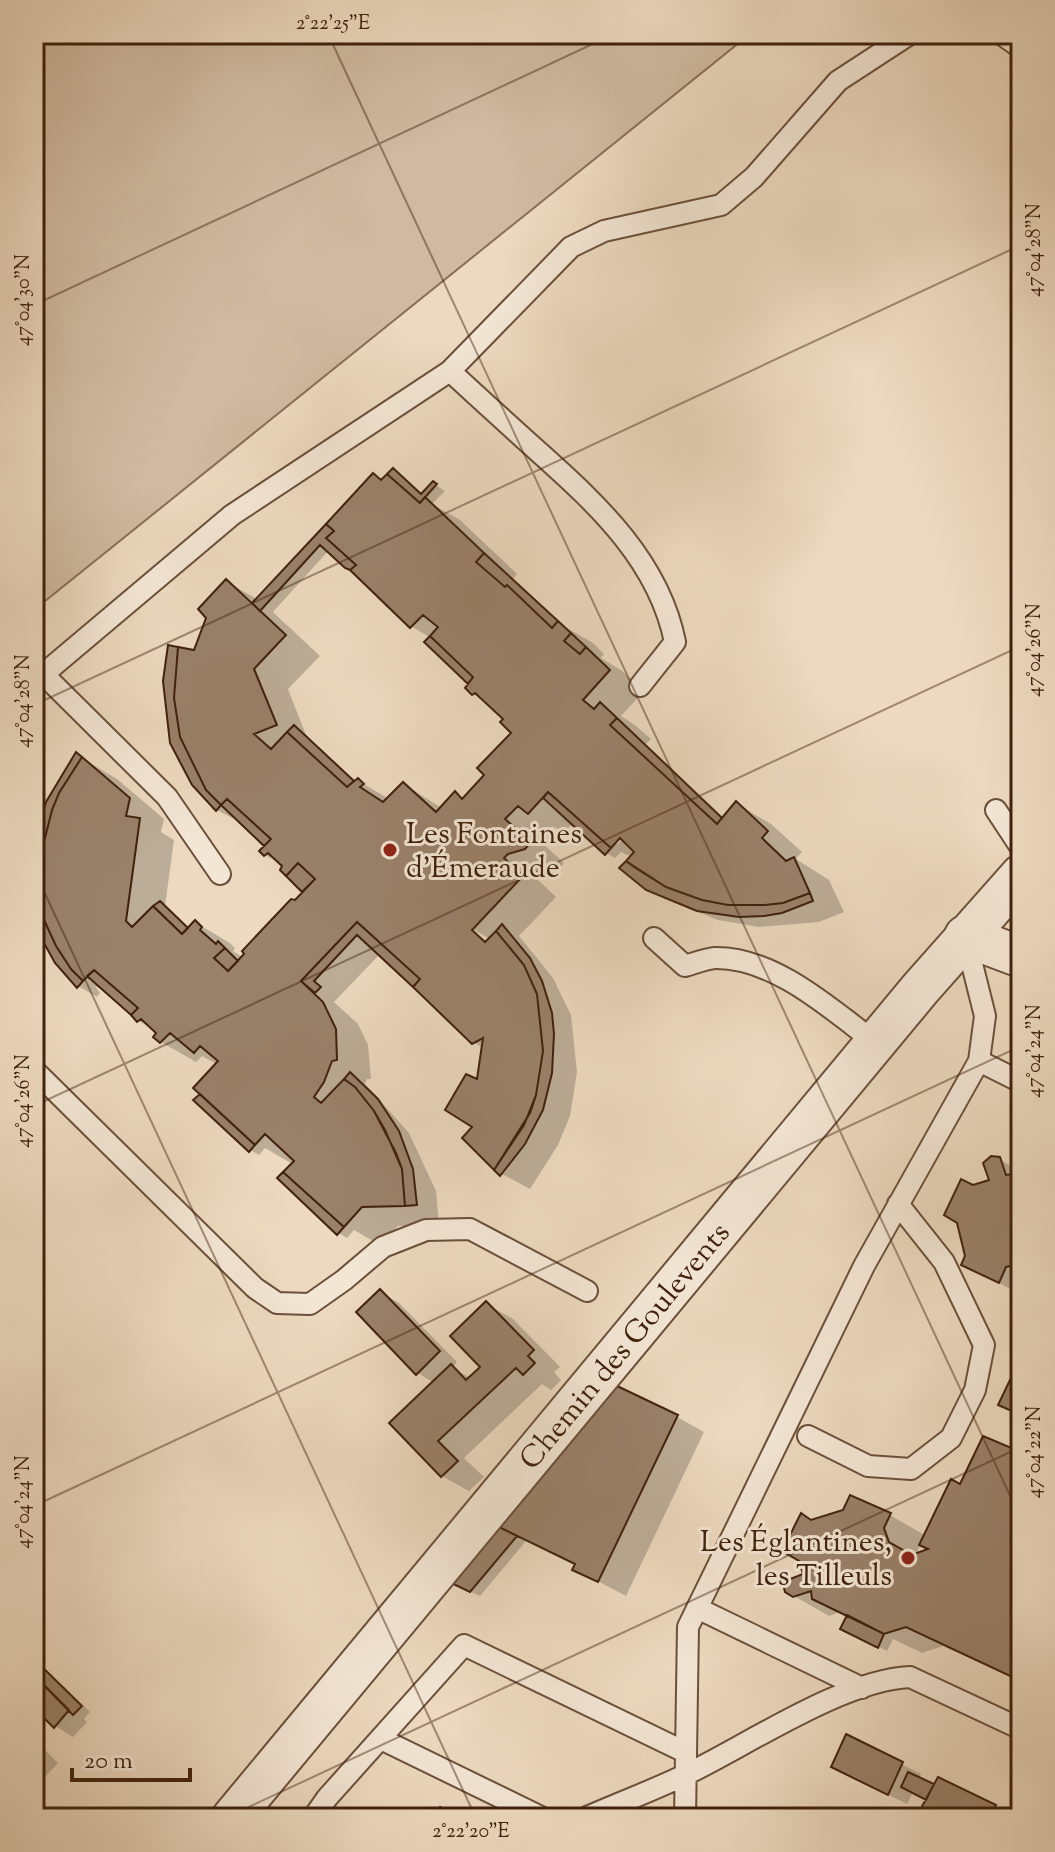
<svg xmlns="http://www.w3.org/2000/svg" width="1055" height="1852" font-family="'Sorts Mill Goudy',serif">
  <rect width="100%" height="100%" fill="#ecd9bf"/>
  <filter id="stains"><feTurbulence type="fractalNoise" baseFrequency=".0025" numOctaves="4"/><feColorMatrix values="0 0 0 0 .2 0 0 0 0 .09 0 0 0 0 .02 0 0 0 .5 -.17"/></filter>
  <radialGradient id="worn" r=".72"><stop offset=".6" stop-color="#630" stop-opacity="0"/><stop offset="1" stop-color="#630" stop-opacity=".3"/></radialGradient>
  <path fill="#cfbaa1" stroke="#886e57" stroke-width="2" d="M34,34H750L34,610Z"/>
  <path fill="#0003" fill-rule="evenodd" d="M393,470L423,495L433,483L445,491L432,504L460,520L517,574L513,579L567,628L593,643L604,654L601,658L621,670L644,691L621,716L635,725L651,739L646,744L724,818L737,804L771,824L802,852L796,859L829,880L844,912L819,922L759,927L718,920L667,900L647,889L632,857L621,852L615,858L606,853L573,823L564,832L552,826L539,840L564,863L560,868L543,873L537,879L556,897L519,936L553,978L571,1015L577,1072L570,1116L558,1145L530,1189L502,1174L465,1138L475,1127L483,1048L473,1042L380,954L334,1002L358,1024L368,1045L371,1079H367L365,1084L409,1133L436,1191L439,1225L398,1226L380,1245L354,1230L347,1238L339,1233L280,1178L294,1165L265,1148L259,1155L250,1150L200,1097L217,1064L202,1056L196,1062L161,1042L156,1036L158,1033L156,1031L139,1021L111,995L95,986L100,993L97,997L78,986L34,917V847L85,760L117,779L164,819L161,832L174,840L165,906L190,929L196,923L230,943L235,948L233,951L244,958L311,886H305L285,866L265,855L268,846L237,818L236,820L217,810L195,652L227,582L257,599ZM329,550L411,626L431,638L472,682L473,694L488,702L506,719L514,733L487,775L465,799L456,794L442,808L403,784L389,799L358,781L356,782L306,735L288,689L320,656L273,612ZM625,830L628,832L618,844H613ZM464,924L495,942H487L462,927Z
    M999,1159L1021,1172V1295L964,1264L967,1256L973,1187L992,1182Z
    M380,1292L399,1303L457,1362L452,1368L471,1378L483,1367L486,1304L513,1319L560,1367L554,1372L561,1380L551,1390L542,1384L464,1458L484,1477L469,1491L442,1476L392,1423L434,1383L418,1373Z
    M677,1417L704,1432L626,1596L575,1569L577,1565L526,1541L480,1596L460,1587L507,1529Z
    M1021,1455V1682L943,1646L922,1653L893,1639L887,1651L851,1633L848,1617L840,1612L829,1616L794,1596L806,1575L811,1521L890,1515L926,1536L961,1486ZM921,1543L932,1550L920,1554L918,1549Z
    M34,1661L42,1666L90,1712L84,1719L87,1722L73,1737L55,1726L34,1705Z
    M847,1737L921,1774L919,1779L995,1807L1013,1818H937L928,1799L913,1792L907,1804L852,1777Z
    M34,1739L58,1763L34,1789Z
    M385,1813L395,1818H371Z"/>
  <path fill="#99816a" stroke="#40210d" stroke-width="2" d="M393,468L421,494L433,481L437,484L420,503L387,474Z
    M373,473L381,480L387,474L420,503L425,497L484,553L476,562L505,587L507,585L552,628L558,621L571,633L564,641L580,654L586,647L610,670L583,700L594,709L600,702L617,718L610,725L717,824L736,801L768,831L762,838L786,861L794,857L810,893L783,903L765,905H728L702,900L666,887L634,867L626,861L634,852L620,838L611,848L548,792L528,814L518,806L505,819L531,842L525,849L508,854L504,858L523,876L472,930L485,942L496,931L524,965L537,994L543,1051L536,1095L530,1113L494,1170L462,1138L472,1127L445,1110L466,1074L477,1079L483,1038L472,1044L413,987L420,979L357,922L301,981L323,1002L336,1029L337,1060L332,1061L324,1082L314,1097L321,1103L344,1079L355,1087L374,1111L385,1130L402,1169L405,1206L362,1207L344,1227L283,1172L294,1161L265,1134L255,1145L193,1088L218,1061L200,1046L194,1053L170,1033L160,1043L153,1037L156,1033L141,1019L137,1022L131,1015L138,1008L94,970L83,981L71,969L56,946L40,911L36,889L34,845L43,846L52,810L59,793L82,757L130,798L126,816L140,818L126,921L132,927L153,906L182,934L195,920L202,927L200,930L216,944L218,941L225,948L214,958L228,971L244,954L242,951L291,899L295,900L315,879L298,863L286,876L280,870L282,866L268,853L264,856L259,851L271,839L227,799L221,805L206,790L180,737L174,698L178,647L194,650L206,618L198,609L226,579L286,635L254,669L277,725L254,734L271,749L287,732L347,787L358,778L364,784L360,787L383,802L403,782L436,812L455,791L462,799L484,775L477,768L511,733L500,722L503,719L475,693L472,695L465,688L473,677L430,636L438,627L423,615L410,628L350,570L356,565L326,538L334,531L326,524Z
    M326,524L334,531L326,538L356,565L350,570L345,568L320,545L260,611L252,603Z
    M484,553L558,621L552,628L507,585L505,587L476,562Z
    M571,633L586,647L580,654L564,641Z
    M430,636L473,677L468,684L424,642Z
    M168,645L178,647L174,698L180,737L206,790L221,805L216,811L192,785L170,743L163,681Z
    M617,718L722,818L717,824L610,725Z
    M294,725L354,781L347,787L287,732Z
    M76,752L82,757L59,793L52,810L43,846L34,845L46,802Z
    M548,792L611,848L605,855L543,798Z
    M227,799L271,839L264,846L221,805Z
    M34,856L40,911L56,946L71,969L83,981L77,988L55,963L34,925Z
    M626,861L666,887L702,900L728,905H765L783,903L810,893L813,901L782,913L764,916L739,917L697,911L646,890L619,868Z
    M298,863L315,879L302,892L286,876Z
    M160,901L188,928L182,934L153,906Z
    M357,922L420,979L413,987L357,935L314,981L321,987L315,993L301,981Z
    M502,924L530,958L542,981L552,1013L554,1034L552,1073L543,1110L525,1144L500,1176L494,1170L524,1125L536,1095L543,1051L537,994L524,965L496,931Z
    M225,948L238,961L228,971L214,958Z
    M94,970L138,1008L131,1015L87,976Z
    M350,1072L378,1099L399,1131L413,1169L417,1205L405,1206L402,1169L396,1153L374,1111L355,1087L344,1079Z
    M200,1094L255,1145L249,1152L193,1100Z
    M991,1156L1000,1157L1006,1175L1021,1173V1264L1006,1267L999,1283L961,1265L965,1256L957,1223L944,1215L961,1179L973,1185L989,1180L983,1163Z
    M283,1172L344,1227L337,1235L277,1178Z
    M380,1289L440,1351L416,1375L356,1312Z
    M486,1301L534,1350L528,1356L535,1363L523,1375L516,1368L438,1441L458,1461L441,1477L389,1423L451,1364L466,1380L480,1367L450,1336Z
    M1021,1330V1415L998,1405L1021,1357L1012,1349Z
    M615,1385L678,1415L598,1582L572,1570L575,1564L497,1526Z
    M983,1436L1021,1452V1681L906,1627L884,1634L812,1599L811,1591L793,1597L785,1592L783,1584L785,1581L803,1574L799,1561L782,1551L801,1513L811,1520L843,1510L850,1495L891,1513L884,1528L889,1542L912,1555L928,1549L919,1545L951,1479L960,1484Z
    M497,1526L517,1536L470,1592L449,1582Z
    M847,1615L884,1634L878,1648L840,1629Z
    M34,1659L82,1706L73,1715L34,1675Z
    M34,1675L69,1710L54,1728L34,1708Z
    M846,1734L903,1762L888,1795L831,1767Z
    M908,1772L934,1784L926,1800L901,1787Z
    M938,1777L996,1805L989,1818H935L920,1810Z
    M440,1807L463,1818H418L437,1812Z"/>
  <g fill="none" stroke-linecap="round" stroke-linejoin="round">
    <g stroke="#6b4f3a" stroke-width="24">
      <path id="lane" d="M1001,34L1021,48
        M450,371C480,399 511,427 541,454C599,506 659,562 675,642L640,686
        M43,674L167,797L220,874
        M34,682L232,515L450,371L571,247L604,231L721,205L754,177L838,81L910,34
        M996,810L1021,848
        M965,936L985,1016L979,1061L1021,1082
        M654,938L685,966C695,963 705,959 715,958C774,957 831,1009 876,1043
        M34,1070L255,1288L277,1303L310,1304L344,1280L383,1247L426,1230L470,1229L587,1291
        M808,1436L868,1466L911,1469L951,1438L975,1390L984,1345L944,1262L898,1204
        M697,1608L862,1688
        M381,1739L543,1818
        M313,1818L327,1798L464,1645L685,1752
        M585,1818C619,1803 654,1790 687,1774C749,1744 843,1680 910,1677L1021,1729
        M685,1818L688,1627L864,1266L979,1061"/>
    </g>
    <g stroke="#6b4f3a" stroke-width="44">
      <g id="street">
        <path d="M965,936L1021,957"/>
        <path id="s1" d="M232,1818L920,989L1021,875"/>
      </g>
    </g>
    <use href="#lane" stroke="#f3e6d5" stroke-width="20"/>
    <use href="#street" stroke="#f3e6d5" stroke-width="40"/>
  </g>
  <path fill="none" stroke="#40210d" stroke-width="2" stroke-opacity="0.45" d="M328,34L1021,1519M1013,34L1021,52M34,305L614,34M34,705L1021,245M34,870L476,1818M34,1106L1021,646M34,1506L1021,1046M225,1818L1021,1447"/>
  <g fill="#8f2418" stroke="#f3e6d5" stroke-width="3">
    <circle cx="390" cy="850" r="8"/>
    <circle cx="908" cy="1558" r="8"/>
  </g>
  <g text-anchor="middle" stroke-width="6" stroke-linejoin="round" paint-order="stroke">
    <g font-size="30" fill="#40210d" stroke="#f3e6d5" text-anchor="start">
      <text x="406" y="843">Les Fontaines<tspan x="406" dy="34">d'Émeraude</tspan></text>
      <text x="892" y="1551" text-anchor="end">Les Églantines,<tspan x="892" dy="34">les Tilleuls</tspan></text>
    </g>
    <g font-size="30" fill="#40210d" stroke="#f3e6d5">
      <text dy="10" stroke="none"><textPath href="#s1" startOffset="614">Chemin des Goulevents</textPath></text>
    </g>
  </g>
  <rect width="1055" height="1852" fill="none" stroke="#ecd9bf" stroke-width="88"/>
  <path d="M72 1768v12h118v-12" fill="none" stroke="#40210d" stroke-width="4"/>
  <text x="84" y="1768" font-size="24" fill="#40210d" stroke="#f3e6d5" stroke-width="6" paint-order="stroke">20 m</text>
  <rect x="44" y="44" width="967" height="1764" fill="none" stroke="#40210d" stroke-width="3"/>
  <g font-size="20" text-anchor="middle" fill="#40210d">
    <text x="333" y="29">2°22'25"E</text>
    <text transform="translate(1033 250) rotate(-90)" y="7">47°04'28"N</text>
    <text transform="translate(22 300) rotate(-90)" y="7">47°04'30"N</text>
    <text transform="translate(1033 650) rotate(-90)" y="7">47°04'26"N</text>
    <text transform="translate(22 701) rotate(-90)" y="7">47°04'28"N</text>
    <text transform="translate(1033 1051) rotate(-90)" y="7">47°04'24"N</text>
    <text transform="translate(22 1101) rotate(-90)" y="7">47°04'26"N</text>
    <text transform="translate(1033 1452) rotate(-90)" y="7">47°04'22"N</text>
    <text transform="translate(22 1502) rotate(-90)" y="7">47°04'24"N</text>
    <text x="471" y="1837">2°22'20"E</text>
  </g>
  <rect width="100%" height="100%" filter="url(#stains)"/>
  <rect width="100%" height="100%" fill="url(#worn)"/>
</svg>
